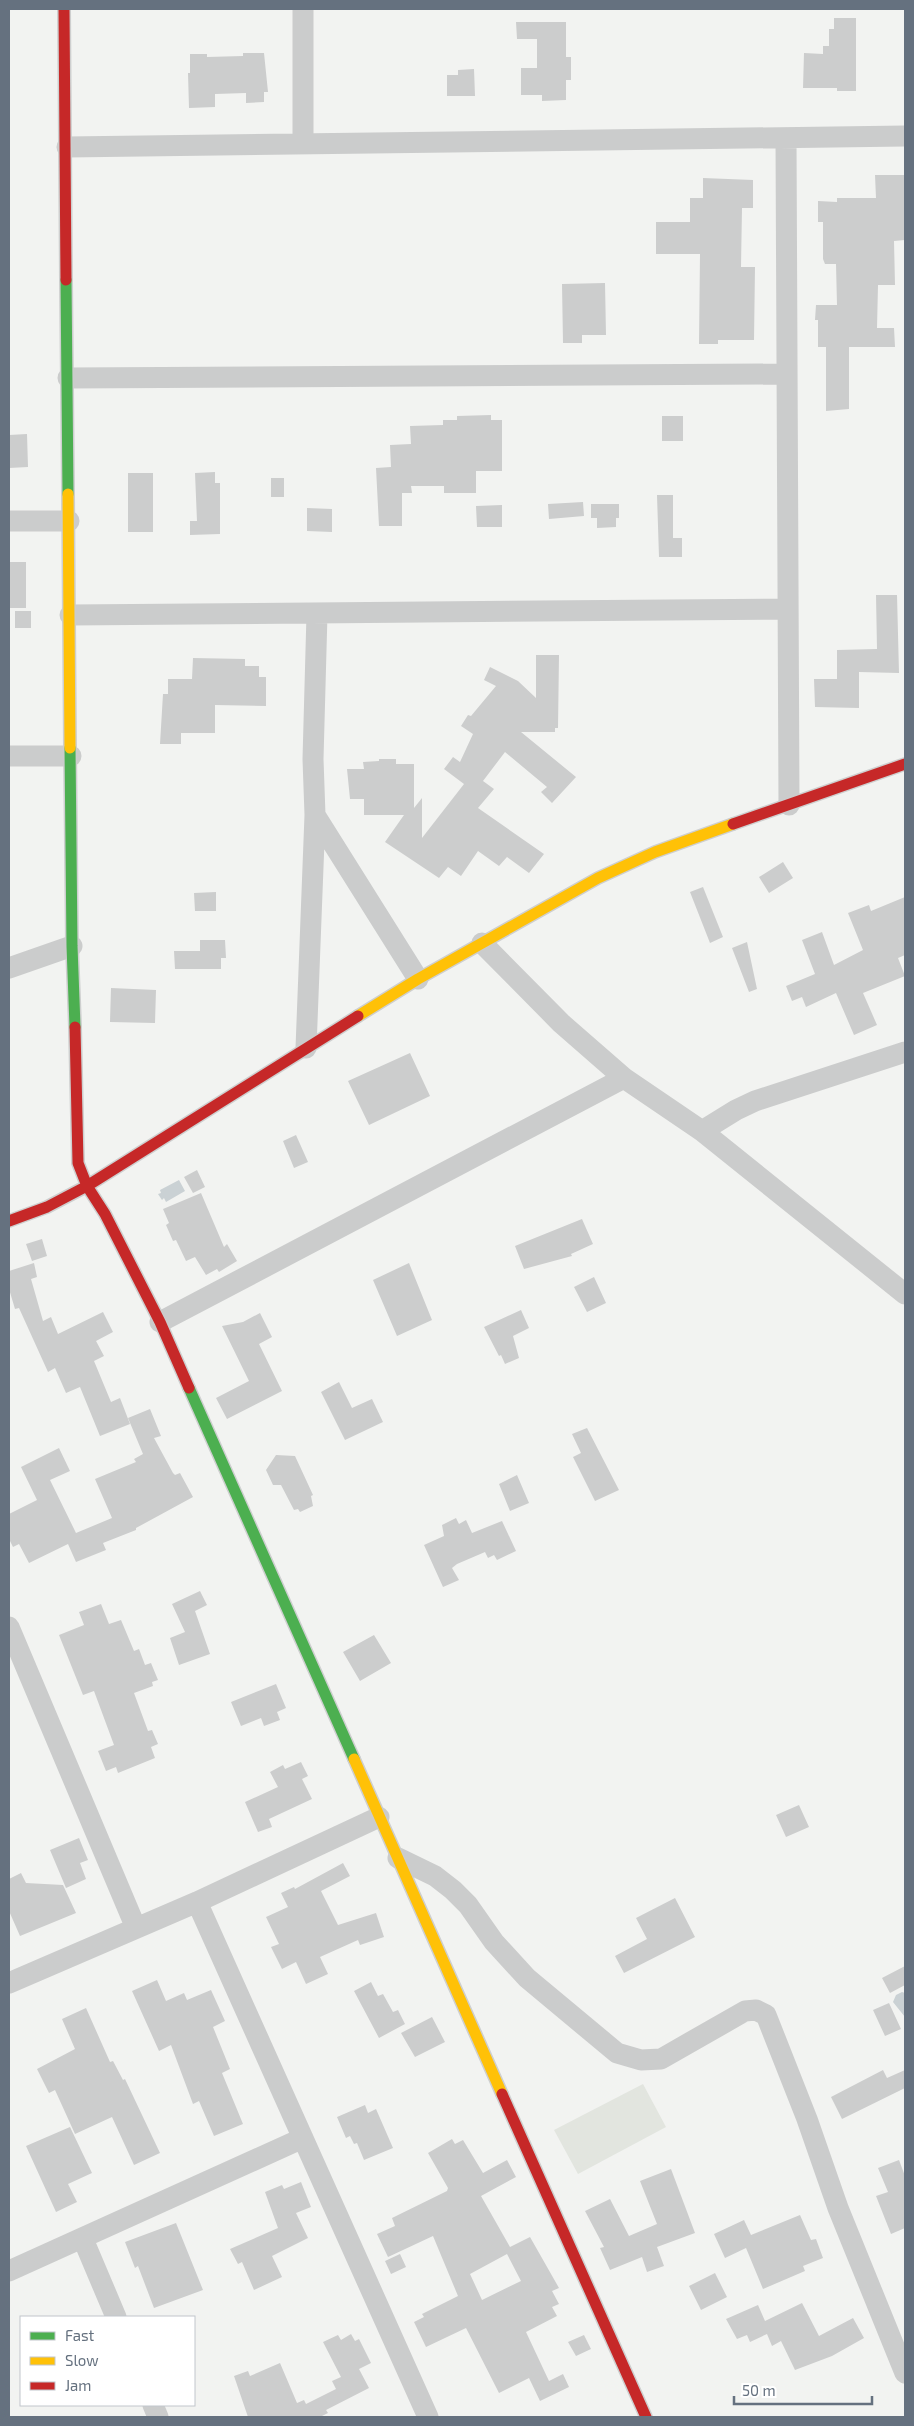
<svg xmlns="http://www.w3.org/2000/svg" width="914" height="2426" font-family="'Exo 2',sans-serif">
  <rect width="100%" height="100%" fill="#f2f3f1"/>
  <path fill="#e2e5df" d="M643,2084L666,2127L578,2174L554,2130Z"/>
  <path fill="#cad1d4" d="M179,1180L185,1191L166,1202L164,1198L162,1200L158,1194L161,1193L160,1190Z
    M902,1992L905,1993V2017L893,2002L896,1995Z"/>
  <path fill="#cccdcd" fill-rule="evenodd" d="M834,18H856V91H837V88H803L804,53L823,54V46H829V29H834Z
    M516,22H566V57H571V80H566V100L542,101V95H521V68H537V39H517Z
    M243,53H264L268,92H264V102L246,103V93L215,94V107L189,108L188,73H190V54H207V57L243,56Z
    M474,69L475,96H447V75H458V70Z
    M875,175H905V240L894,241L895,285H878L877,328H894L895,347H849V409L826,411V347H818V320H815L816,305H837L836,264H825L823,259V222H818V201L837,202V198H876Z
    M703,178L753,180V208H742L741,267H755L754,340H718V344H699L700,254H656V222H690V198H703Z
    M605,283L606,335H582V343H563L562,284Z
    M491,415V420H502V471H476V493H444V486H411L412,493H402V526H379L376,468L391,467L390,445L411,444L410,426L443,425V420H457V416Z
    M662,416H683V441H662Z
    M27,434L28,467L9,468V435Z
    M215,472V483H220V534L190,535V521H197L195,473Z
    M128,473H153V532H128Z
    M271,478H284V497H271Z
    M657,495H673V538H682V557H659Z
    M583,502L584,516L549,519L548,504Z
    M591,504H619V518H616V527L597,528V518H591Z
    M502,505V527H477L476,506Z
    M307,508L332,509V532L307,531Z
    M9,562H26V608H9Z
    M876,595H897L899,673L859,672V708L815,707L814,679H837V650L877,649Z
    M15,611H31V628H15Z
    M536,655H559L558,728H555V732H521L576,777L552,803L541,792L547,787L505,752L483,781L494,789L478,808L544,854L529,873L507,857L499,866L478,851L461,876L448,867L439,878L385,842L404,815H364V799H350L347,769H364L363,762L379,761V759H396V764H414V808L422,798V838L464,784L444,769L453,757L460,762L473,734L461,726L468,715L471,716L496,686L484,680L490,667L518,681L536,698Z
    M193,658L245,659V666H259V677H266V706L215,705V733H181V744H160L163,694H168V679H192Z
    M783,862L793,878L769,893L759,877Z
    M703,887L723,937L710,943L690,892Z
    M216,892V911H195L194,893Z
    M905,897V955L898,958L905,976L863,993L877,1025L854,1035L836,993L806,1007L802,997L792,1001L786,986L815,974L802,940L822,932L834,965L863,950L848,913L869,905L871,911Z
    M200,940H225L226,958H221V969H175L174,951H200Z
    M747,942L757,989L749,992L732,948Z
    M111,988L156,990L155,1023L110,1022Z
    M410,1053L430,1096L369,1125L348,1081Z
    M296,1135L308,1162L294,1168L283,1141Z
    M197,1170L205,1187L193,1193L184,1177Z
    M201,1193L224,1247L227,1244L237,1261L219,1272L217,1269L206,1275L195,1257L186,1261L176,1240L173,1241L166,1225L169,1223L163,1209Z
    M582,1219L593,1244L571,1254L572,1256L524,1269L515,1246Z
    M42,1239L47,1256L32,1261L26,1244Z
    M34,1263L37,1277L31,1279L43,1321L51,1317L58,1334L103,1312L113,1332L96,1341L104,1356L94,1361L111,1402L120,1398L130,1424L100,1436L80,1387L66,1393L55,1368L48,1372L19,1308L15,1309L9,1289V1271Z
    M409,1263L432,1320L397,1336L373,1280Z
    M594,1277L606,1303L587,1312L574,1287Z
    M521,1310L529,1328L513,1336L519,1358L505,1364L501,1355L499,1356L484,1327Z
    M260,1313L272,1337L259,1344L282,1391L227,1419L216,1398L249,1381L222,1326L243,1322Z
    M339,1382L352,1408L372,1399L383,1422L345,1440L321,1392Z
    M150,1409L161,1436L154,1438L173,1473L175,1475L180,1473L193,1497L136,1528V1530L103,1543L106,1550L76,1562L68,1544L29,1563L19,1544L13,1547L9,1539V1514L37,1500L21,1467L59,1448L70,1471L50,1480L76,1533L112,1518L95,1479L136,1462L134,1459L143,1454L128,1418Z
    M587,1428L619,1490L595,1501L573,1457L581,1453L572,1434Z
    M276,1455L295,1456L313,1495L311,1496L313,1506L300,1512L298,1509L294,1510L281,1485H273L266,1470Z
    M517,1475L529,1503L510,1511L499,1484Z
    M456,1518L459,1524L466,1520L472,1533L502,1521L516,1551L497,1560L494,1555L488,1558L485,1552L457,1564L452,1568L459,1580L443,1587L424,1545L444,1536L442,1525Z
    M200,1591L207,1605L195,1611L210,1654L179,1665L170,1638L185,1632L172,1604Z
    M101,1604L109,1624L121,1620L134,1651L139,1649L145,1665L151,1663L158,1680L152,1682L153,1686L134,1693L148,1731L152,1730L158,1744L151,1747L155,1758L118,1773L116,1767L106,1771L98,1751L114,1745L94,1691L83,1695L59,1635L84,1625L79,1612Z
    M374,1635L391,1663L360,1681L343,1652Z
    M276,1684L286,1708L277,1712L280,1720L264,1726L261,1718L241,1726L231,1702Z
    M301,1762L308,1776L302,1779L312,1799L269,1819L272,1827L258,1832L245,1802L278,1787L270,1772L283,1765L285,1769Z
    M799,1805L809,1827L786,1837L776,1815Z
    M79,1838L88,1860L80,1863L86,1879L66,1888L50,1850Z
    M343,1863L350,1876L321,1891L338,1925L376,1913L384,1937L360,1945L358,1940L320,1957L328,1974L306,1984L296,1962L282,1969L271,1947L279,1944L266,1917L288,1907L281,1893L294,1887L295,1889Z
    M21,1873L26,1883L63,1885L76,1913L20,1936L9,1911V1879Z
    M675,1898L695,1937L624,1973L615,1956L647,1939L636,1918Z
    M905,1966V1985L890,1993L882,1978Z
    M157,1980L166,2001L184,1993L187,2000L211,1990L225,2021L213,2027L230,2069L222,2073L243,2124L214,2136L199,2101L193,2104L171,2045L159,2051L132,1991Z
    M371,1982L378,1996L383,1994L393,2012L398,2010L405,2024L379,2038L354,1991Z
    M889,2003L901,2029L885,2036L873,2010Z
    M86,2008L110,2062L113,2061L123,2080L125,2079L160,2153L134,2165L112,2117L75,2134L55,2090L49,2093L37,2069L75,2049L62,2019Z
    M432,2017L445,2042L415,2057L401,2033Z
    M883,2070L887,2078L905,2070V2088L842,2119L831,2097Z
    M365,2105L368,2113L376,2109L393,2148L364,2160L357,2143L354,2144L350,2136L346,2138L337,2117Z
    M70,2127L92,2173L68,2184L77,2202L56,2212L26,2146Z
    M452,2139L455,2144L463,2140L483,2173L507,2160L516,2177L481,2196L510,2247L530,2237L559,2288L552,2291L559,2304L552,2307L557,2316L526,2332L549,2381L563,2374L569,2387L540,2401L529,2378L499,2393L466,2328L426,2347L414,2322L424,2317L422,2314L458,2296L433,2236L388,2257L377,2234L395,2226L392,2218L447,2191L448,2188L428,2153ZM507,2254L521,2281L482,2300L470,2274Z
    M899,2160L905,2176V2228L891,2234L876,2196L888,2192L878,2168Z
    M671,2169L695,2233L657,2247L664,2266L647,2272L642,2257L610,2270L600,2248L604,2247L585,2211L610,2199L629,2236L657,2224L640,2181Z
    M301,2182L311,2207L296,2213L308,2238L272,2256L282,2277L254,2290L242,2262L238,2264L230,2249L278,2228L265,2192L282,2185L284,2189Z
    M800,2215L811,2240L816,2239L823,2258L803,2266L805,2271L763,2289L746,2248L725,2258L714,2234L744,2220L751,2235Z
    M176,2223L203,2290L154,2308L138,2266L135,2268L125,2242Z
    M400,2254L406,2267L391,2274L385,2261Z
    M715,2273L727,2297L701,2310L689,2286Z
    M802,2303L819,2336L853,2318L864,2338L832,2356L795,2370L781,2341L772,2346L767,2334L750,2342L747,2335L737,2339L726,2319L758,2305L765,2321Z
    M351,2334L355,2341L359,2339L371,2363L359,2369L369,2388L326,2410L328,2413L320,2417H248L234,2376L248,2371L250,2376L280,2363L297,2403L304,2400L306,2404L336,2389L332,2381L341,2377L323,2342L338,2335L341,2340Z
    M584,2335L591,2349L576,2356L568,2342Z"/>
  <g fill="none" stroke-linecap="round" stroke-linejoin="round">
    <g stroke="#cecfcf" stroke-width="14">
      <path id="fast" d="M66,280L68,494
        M70,748L72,946L75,1027
        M189,1388L354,1759"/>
    </g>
    <g stroke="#cecfcf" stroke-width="14">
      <path id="slow" d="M68,494L70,748
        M358,1016L418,979L598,878L655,852L733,824
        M354,1759L502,2094"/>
    </g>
    <g stroke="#cecfcf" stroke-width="14">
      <path id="jam" d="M64,9L66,280
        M733,824L905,764
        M75,1027L78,1163L87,1186L105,1214L160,1322L189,1388
        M9,1221L47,1207L87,1186L358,1016
        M502,2094L646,2417"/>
    </g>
    <path stroke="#cbcccc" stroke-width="21" d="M303,9V144
      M786,138L789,805
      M67,147L905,136
      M68,378L786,374
      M9,521H69
      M317,614L313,759L315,815L418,979
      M70,615L787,609
      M9,756H71
      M482,943L561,1023L624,1078L702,1131L905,1294
      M9,968L72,946
      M306,1048L315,815
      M702,1131L736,1110L755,1101L905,1052
      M160,1322L624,1078
      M9,1627L136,1928
      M398,1858L435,1876L453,1890L468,1905L494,1942L527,1978L617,2053L641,2060L661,2059L745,2011L756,2010L766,2015L807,2119L838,2208L905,2373
      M197,1902L428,2417
      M9,1983L197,1902L379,1817
      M83,2239L116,2317
      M9,2271L303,2138
      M153,2405L158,2417"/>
    <use href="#fast" stroke="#4caf50" stroke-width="11"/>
    <use href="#slow" stroke="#ffc107" stroke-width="11"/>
    <use href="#jam" stroke="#c62828" stroke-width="11"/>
  </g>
  <rect width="914" height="2426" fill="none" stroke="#65717f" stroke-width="20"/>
  <rect x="20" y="2316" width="175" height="90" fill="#ffffff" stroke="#c1c6cc"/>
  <rect x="30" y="2332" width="25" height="8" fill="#4caf50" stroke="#c1c6cc"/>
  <text x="65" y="2341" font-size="15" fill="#65717f">Fast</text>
  <rect x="30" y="2357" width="25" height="8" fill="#ffc107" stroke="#c1c6cc"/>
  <text x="65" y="2366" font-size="15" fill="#65717f">Slow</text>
  <rect x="30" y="2382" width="25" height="8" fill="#c62828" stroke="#c1c6cc"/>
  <text x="65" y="2391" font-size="15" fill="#65717f">Jam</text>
  <path d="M734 2396v8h138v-8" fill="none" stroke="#65717f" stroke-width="2.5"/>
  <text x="742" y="2396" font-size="15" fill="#65717f" stroke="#ffffff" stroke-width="4" paint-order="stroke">50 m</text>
</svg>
